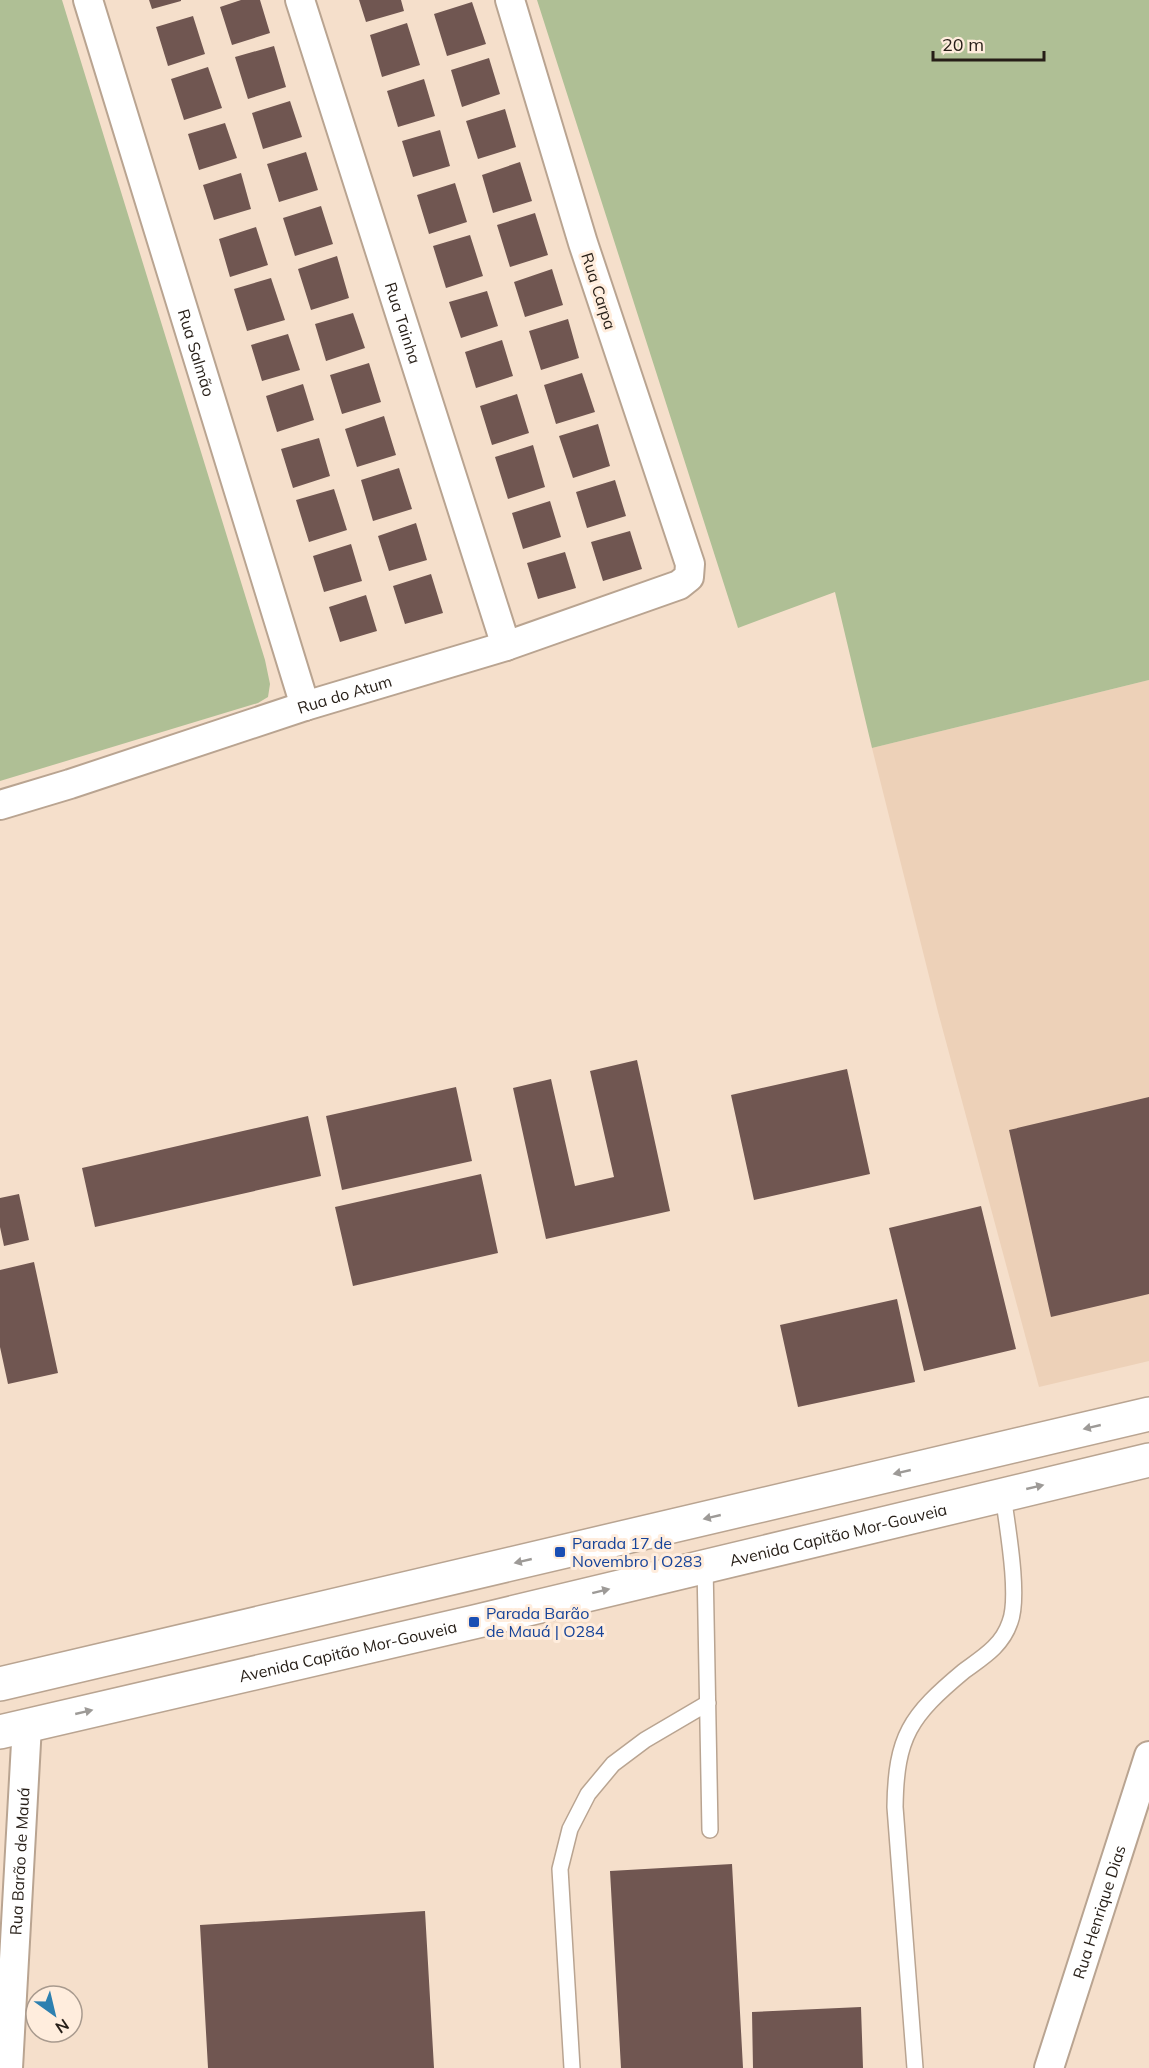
<svg xmlns="http://www.w3.org/2000/svg" width="1149" height="2068" font-family="Mulish,sans-serif">
  <rect width="100%" height="100%" fill="#f5dfcb"/>
  <path fill="#edd1b8" d="M1149,680V1361L1039,1387L938,1012L872,748Z"/>
  <path fill="#afbf95" d="M0,0H62L265,660L270,684L268,697L258,703L0,781Z
    M537,0H1149V680L872,748L835,592L738,628Z"/>
  <path fill="#705651" d="M149,0H181V1L152,9Z
    M241,0H260L270,33L232,45L220,7Z
    M359,0H401L404,11L366,22Z
    M472,2L486,44L447,56L434,14Z
    M193,16L205,54L168,66L156,27Z
    M407,23L420,65L382,77L370,35Z
    M274,46L286,87L248,99L235,57Z
    M489,58L500,94L462,107L451,70Z
    M208,67L222,108L184,120L171,79Z
    M424,79L435,116L398,127L387,91Z
    M290,101L302,137L263,149L252,113Z
    M505,109L516,147L478,159L466,121Z
    M225,123L237,158L199,170L188,134Z
    M440,130L450,166L413,177L402,141Z
    M306,152L318,190L279,202L267,164Z
    M520,162L532,201L493,213L482,175Z
    M241,173L251,209L214,220L203,185Z
    M455,183L467,222L429,234L417,195Z
    M321,206L333,244L295,256L283,218Z
    M535,213L548,255L510,267L497,225Z
    M256,227L268,265L230,277L219,239Z
    M470,235L483,276L446,288L433,246Z
    M337,256L349,298L311,310L298,269Z
    M552,269L563,305L525,317L514,282Z
    M271,278L285,320L247,331L234,289Z
    M487,291L498,326L461,338L449,302Z
    M353,313L365,348L326,361L315,324Z
    M568,319L579,358L541,370L529,331Z
    M288,334L300,370L262,381L251,345Z
    M502,340L513,376L476,388L465,352Z
    M369,363L381,402L342,414L330,375Z
    M582,373L595,412L556,424L544,385Z
    M303,384L314,420L277,432L266,396Z
    M517,394L529,433L492,445L480,406Z
    M384,416L396,455L357,467L345,429Z
    M598,424L610,466L573,478L559,436Z
    M319,438L330,476L293,488L281,449Z
    M533,445L545,487L508,499L495,457Z
    M399,468L412,509L373,521L361,480Z
    M615,480L626,516L587,528L576,492Z
    M334,489L347,530L309,542L296,500Z
    M550,501L561,537L523,549L512,513Z
    M416,523L427,560L389,571L378,536Z
    M630,531L642,569L603,581L591,542Z
    M351,544L362,581L324,592L313,556Z
    M565,552L576,588L538,599L527,563Z
    M431,574L443,613L405,624L393,586Z
    M366,595L377,631L340,642L329,607Z
    M637,1060L670,1211L546,1239L513,1088L551,1079L575,1186L614,1177L590,1071Z
    M847,1069L870,1174L754,1200L731,1095Z
    M456,1087L472,1161L342,1190L326,1116Z
    M1149,1097V1294L1051,1317L1009,1130Z
    M308,1116L321,1176L95,1227L82,1168Z
    M481,1174L498,1253L353,1286L335,1207Z
    M19,1194L29,1240L4,1246L0,1227V1198Z
    M981,1206L1016,1349L924,1371L889,1228Z
    M34,1262L58,1373L8,1384L0,1347V1270Z
    M897,1299L915,1382L798,1407L780,1325Z
    M732,1864L743,2068H621L610,1871Z
    M425,1911L434,2068H208L200,1925Z
    M861,2007L863,2068H753L752,2012Z"/>
  <g fill="none" stroke-linecap="round" stroke-linejoin="round">
    <g stroke="#b9a491" stroke-width="18">
      <path id="service" d="M705,1565L710,1830
        M572,2068L560,1869L570,1829L588,1794L613,1764L645,1740L708,1703
        M915,2068L895,1807C896,1736 910,1716 964,1671C983,1657 1002,1646 1010,1622C1020,1596 1007,1525 1003,1495"/>
    </g>
    <g stroke="#b9a491" stroke-width="32">
      <g id="minor">
        <path id="s1" d="M88,0L305,706"/>
        <path id="s2" d="M300,0L506,646"/>
        <path id="s3" d="M0,805L70,784L305,706L506,646L679,585L689,577L690,564L583,243L510,0"/>
        <path id="s4" d="M8,2068L27,1725"/>
        <path id="s5" d="M1049,2068L1149,1756"/>
      </g>
    </g>
    <g stroke="#b9a491" stroke-width="36">
      <g id="primary">
        <path d="M0,1684L1149,1414"/>
        <path id="s6" d="M0,1732L474,1622L1149,1460"/>
      </g>
    </g>
    <use href="#service" stroke="#fff" stroke-width="15"/>
    <use href="#minor" stroke="#fff" stroke-width="28"/>
    <use href="#primary" stroke="#fff" stroke-width="33"/>
  </g>
  <defs><path id="oneway-solid" d="M-6-.8H1V-3.2L6.5 0L1 3.2V.8H-6Z" transform="scale(1.5)"/></defs>
  <g fill="#9d9a97">
    <use href="#oneway-solid" transform="translate(1092 1427) rotate(167)"/>
    <use href="#oneway-solid" transform="translate(902 1472) rotate(167)"/>
    <use href="#oneway-solid" transform="translate(1035 1487) rotate(-13)"/>
    <use href="#oneway-solid" transform="translate(712 1517) rotate(167)"/>
    <use href="#oneway-solid" transform="translate(523 1561) rotate(167)"/>
    <use href="#oneway-solid" transform="translate(601 1591) rotate(-14)"/>
    <use href="#oneway-solid" transform="translate(84 1712) rotate(-13)"/>
  </g>
  <g fill="#1a4fb4" stroke="#ffeddd" stroke-width="2">
    <rect x="554" y="1546" width="12" height="12" rx="3"/>
    <rect x="468" y="1616" width="12" height="12" rx="3"/>
  </g>
  <g text-anchor="middle" stroke-width="6" stroke-linejoin="round" paint-order="stroke">
    <g font-size="16" fill="#261e17" stroke="#ffeddd">
      <text transform="translate(599 291) rotate(72)" y="6">Rua Carpa</text>
      <text dy="6" stroke="none"><textPath href="#s2" startOffset="339">Rua Tainha</textPath></text>
      <text dy="6" stroke="none"><textPath href="#s1" startOffset="369">Rua Salmão</textPath></text>
      <text dy="6" stroke="none"><textPath href="#s3" startOffset="362">Rua do Atum</textPath></text>
      <text dy="6" stroke="none"><textPath href="#s6" startOffset="861">Avenida Capitão Mor-Gouveia</textPath></text>
      <text dy="6" stroke="none"><textPath href="#s6" startOffset="357">Avenida Capitão Mor-Gouveia</textPath></text>
      <text dy="6" stroke="none"><textPath href="#s4" startOffset="207">Rua Barão de Mauá</textPath></text>
      <text dy="6" stroke="none"><textPath href="#s5" startOffset="164">Rua Henrique Dias</textPath></text>
    </g>
    <g font-size="16" fill="#164399" stroke="#ffeddd" text-anchor="start">
      <text x="572" y="1549">Parada 17 de<tspan x="572" dy="18">Novembro | O283</tspan></text>
      <text x="486" y="1619">Parada Barão<tspan x="486" dy="18">de Mauá | O284</tspan></text>
    </g>
  </g>
  <g transform="translate(54 2014) rotate(146)"><circle r="28" fill="#ffeddd" stroke="#a89a8e" stroke-width="1.5"/>
  <path d="M0-4.5L10 22L0 15L-10 22Z" fill="#2d80b0"/>
  <text y="-9" font-size="16" font-weight="bold" text-anchor="middle" fill="#261e17">N</text>
  </g>
  <path d="M933 51v9h111v-9" fill="none" stroke="#261e17" stroke-width="3"/>
  <text x="942" y="51" font-size="18" fill="#261e17" stroke="#ffeddd" stroke-width="4.5" paint-order="stroke">20 m</text>
</svg>
